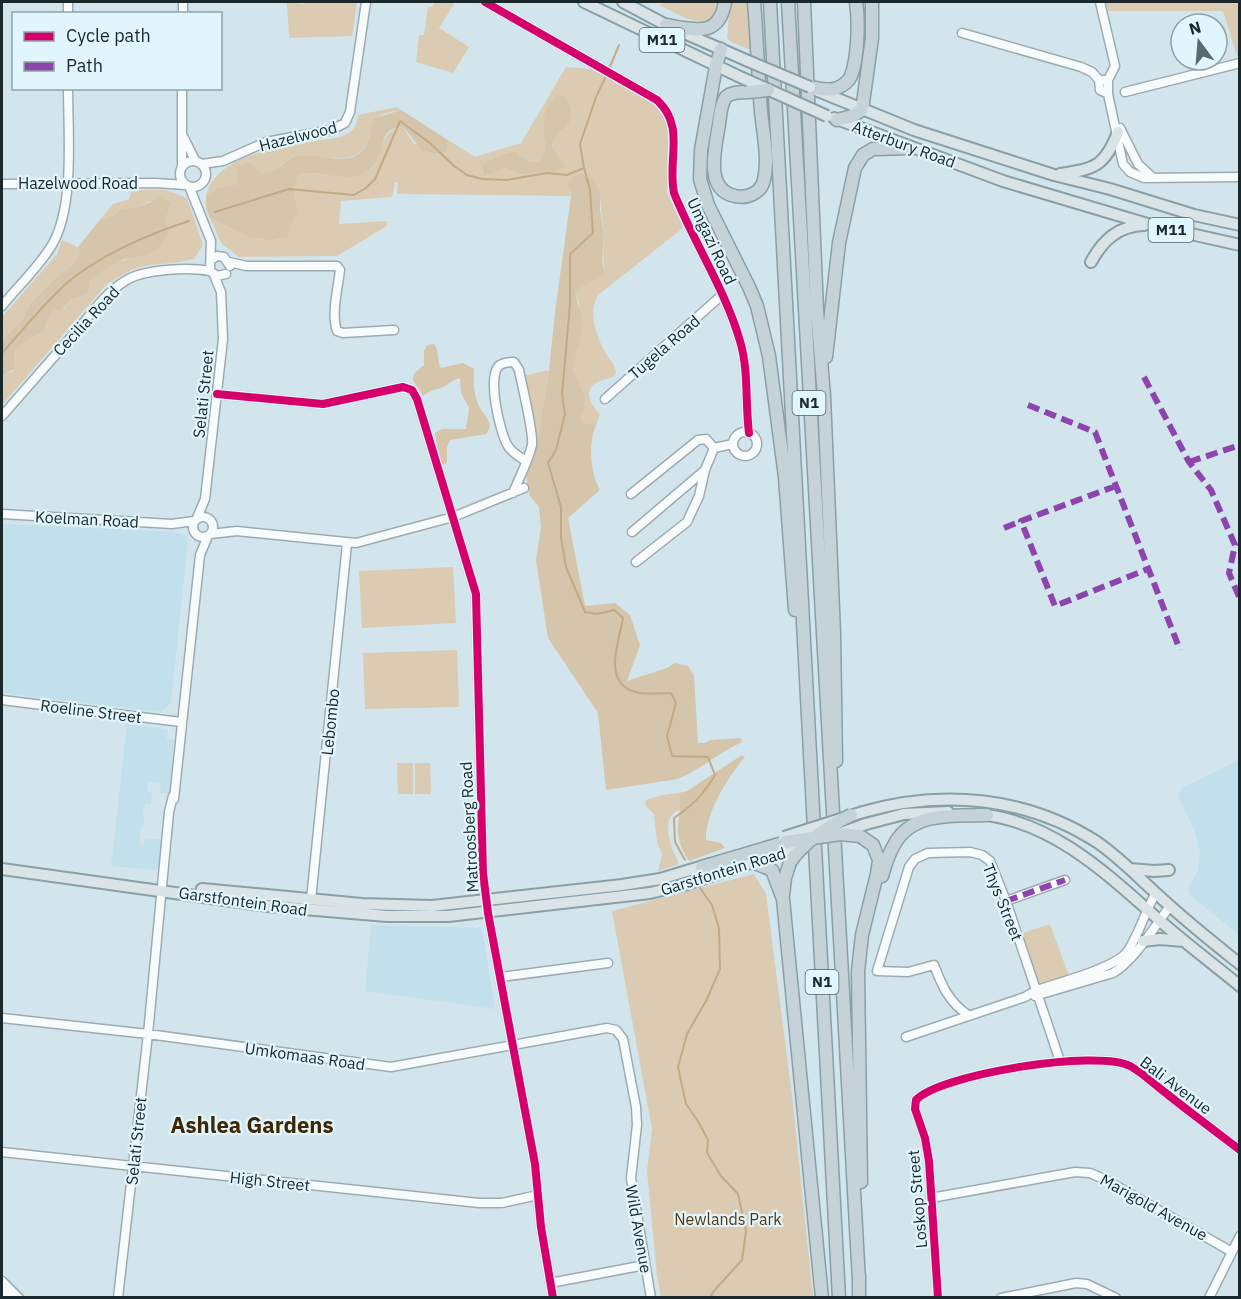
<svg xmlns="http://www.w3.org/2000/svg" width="1241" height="1299" font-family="'IBM Plex Sans',sans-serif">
  <rect width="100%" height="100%" fill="#d2e5ec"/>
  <path fill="#c1e0ec" d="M4,524L177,532L185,536L188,540L171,703L161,712L2,693V525Z
    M127,724L168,729L167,739L174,740L169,794L160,793L161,783L148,782L147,792H152L151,804L146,803L143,808L144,824L141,827L139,843L144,844L145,838L164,840L161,866L155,870L111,866Z
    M1239,760L1240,935H1239L1190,895L1188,889L1198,870L1200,854L1196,834L1178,796L1182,788Z
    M371,925L482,928L495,1009L365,991Z"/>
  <path fill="#dbcbb3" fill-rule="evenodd" d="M287,2L303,4L307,2H357L352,36L289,38Z
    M435,2H451L454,4L439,28L469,47L453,73L416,62L419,35H424L428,7H432Z
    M666,2H721L717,16C696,29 680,14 659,5Z
    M730,2H747L751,50L731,42L727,38Z
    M1105,2H1239V55L1237,56L1223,11H1108Z
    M566,67L594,69L652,103L664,116L669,130L667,192L683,228L598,295C587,313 597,337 606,354C610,361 616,365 616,374C610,380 605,378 598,382C582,390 591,405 600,414L596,425L583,422L581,417L584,409V395L573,368L580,341L579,303L575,292C585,284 597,281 605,272C602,260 604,250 604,237C603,222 600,208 600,192L569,191L571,196L397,194L398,183L395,182L392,197L341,201L339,224L387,221V226L337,256L239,257L221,243L210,218L246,236L295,204L294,184L300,174L306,173L356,175L372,168C381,152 381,129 403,127L414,144H448V140L475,157L521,143ZM566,96C583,130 556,123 552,149L564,163L556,172H539L523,175L505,168L491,174H483L482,172L518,153L529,162H540L544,156V142L552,99Z
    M397,107L401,110C395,111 389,112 383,114C367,121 373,142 360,152C342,166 315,152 296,156C281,159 270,186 253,165L238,184L216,189L206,196C215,155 281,147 315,141C325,139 338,139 347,134C355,130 357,123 358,115Z
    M132,190H166L187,198L203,245L194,259C176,264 157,263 140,267C127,271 116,278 105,286L2,405V376L13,371C14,366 12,352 16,348C23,341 39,338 45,328C49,322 49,316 53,311L64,309L70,300L88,294L90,281L110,265L132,257L142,256L168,232L165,221L171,207L150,201L138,207L122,209L113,216L99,221L113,204L129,199Z
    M62,240L78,247L80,251L73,265L55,278L31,302L23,319L2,340V317L57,254Z
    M549,370L536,450L522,376Z
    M453,567L456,623L362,628L359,571Z
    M457,650L459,707L365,709L363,653Z
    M397,763H413V794H398Z
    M415,763H430L431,794H415Z
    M679,793L680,809C658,819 672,848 679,864L658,871L662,854L657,842L654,814L645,805L646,800L662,795Z
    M754,874L766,894L792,1095L813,1297H661L657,1276L647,1171L652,1129L612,911Z
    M1050,924L1070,979L1038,986L1020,934Z"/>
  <path fill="#d5c5ab" d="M566,96C583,131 556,123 552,148L564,163L565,166L556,172H539L523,175L505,168L491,174H483V164L496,157L515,151L529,162H540C552,146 533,118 555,97Z
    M401,110L448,140L447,149L444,153C417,156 419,143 403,127C375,128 387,155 370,169C350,186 322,169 300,174C292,183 294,201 298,212L293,218L288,236L271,240L246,236L210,218L206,208V196L216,189L237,184C236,172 235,162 250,163C255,166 258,173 265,173C278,172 287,157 297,156C317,152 343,167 361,152C371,143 369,128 375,118Z
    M581,174L594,180L600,192V210L604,236L602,260L605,273C597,281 585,284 575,292L582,319L580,341L573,368L584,395V409L581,417L583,422L596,425C588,443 590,472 600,490L568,518L585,606L615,603L630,615L640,645L627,681L667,668L675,663L688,666L694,676L698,743H705L710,740L741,738L742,742C720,752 701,769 678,779L606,790L598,713L548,638L536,560L541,527L539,507L530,496L526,476L536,450L549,370L555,312L571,196L568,182L573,177Z
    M160,198L170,202L171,206L165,221L169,232L158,249L147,255L124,259L104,270L90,281L88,294L70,300L62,310L53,311C49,316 48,322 45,328C40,337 18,343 15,350C13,355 15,364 14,369L2,376V340L23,319L31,302L55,278L73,265L80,251L78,247L99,221L113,216L122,209L138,207Z
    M434,344C440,351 436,360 441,368L463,363L474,369C473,381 474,397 480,408C485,417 495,423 486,434L450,440L447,447V462L444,465L439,460L435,433L442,429H466L469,408L461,393L460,378C452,380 448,385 441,388C434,390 429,391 423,396C414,378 405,380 424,365V351L427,345Z
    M742,755L745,757C728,777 705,813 706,840L721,843L725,848L689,861C669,830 683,823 679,793L687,791Z"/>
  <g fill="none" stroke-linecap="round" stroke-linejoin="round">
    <path stroke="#c3aa87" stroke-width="2" d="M609,69L619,45
      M584,168L590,190L593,233L570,254V305L562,394L565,414L556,450L548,463L561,507V538L566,567L585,612L597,614L614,610L623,618C620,638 604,676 628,689C639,696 659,693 671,693L676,703L667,736L672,756L708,757L715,775C704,794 692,806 674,818L675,842L685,860
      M215,212L289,189L354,195L366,188L375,179L400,121L430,143L454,166L467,175L482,179L507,180L547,173L567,175L584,168L580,144L596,97L607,74
      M2,353C22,331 45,302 67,283C98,256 151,233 189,221
      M700,888L712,905L719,928L720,969L706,1001L687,1034L678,1067L686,1104L698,1121L708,1140L707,1153L721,1176L738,1194L746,1231L742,1260L713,1292L710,1298"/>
    <g stroke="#9dabb1" stroke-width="11">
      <path id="minor" d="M68,2V14
        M485,2L657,100C686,127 667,159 674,193C694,243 725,289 740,341C749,371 745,402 749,433
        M1100,2L1115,66L1108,80
        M183,14V2
        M962,33L1081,67L1092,72L1099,80
        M182,88V165
        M1125,92L1240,63
        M1108,94L1100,90L1099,80H1108V94L1123,164L1130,172L1144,178L1240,177
        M1120,128L1138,164L1152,177
        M184,138L195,160
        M180 174a13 13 0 1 1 26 0a13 13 0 1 1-26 0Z
        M202,164L223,161L266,142L331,130L345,123L350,112L366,2
        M2,184L155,183L186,185
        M189,186L211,241L210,271L217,276L226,274
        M211,260L217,256L224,257L230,266
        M229,262L246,266H337L340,270C338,288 331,314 337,331L343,333L394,330
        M2,306C18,286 39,267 52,245C75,206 68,133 68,88
        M217,394L323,404L403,387L412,390L417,399L476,594L483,873L488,913L535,1164L541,1227L553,1298
        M605,399L722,295
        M2,416C28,386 54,357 80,327C93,311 107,292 125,281C143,269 189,267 210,271
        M733 444a12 12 0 1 1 24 0a12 12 0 1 1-24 0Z
        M513,493C519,478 528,462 532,445C534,433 522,386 519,370L514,362C510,362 504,362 500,365C486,374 500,434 508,446C512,453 520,457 526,461
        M631,494L698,440L706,439L714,448
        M2,514L172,524L194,521
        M193 527a10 10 0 1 1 20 0a10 10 0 1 1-20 0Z
        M197,518L205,499L223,339L221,292L214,275
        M632,532L705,470
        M210,534L237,531L356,543L453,517L524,488
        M636,562L687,522L699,496L705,470L714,448L733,444
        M2,700L181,722
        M174,799L200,555L208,536
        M311,900L347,544
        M1006,901L1065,880
        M501,977L608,963
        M1035,996L1113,973C1134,961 1155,926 1170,906
        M968,1015C949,1002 942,986 934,965L908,972L877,971L909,867L915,859L928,853L970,852L982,855L990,861L1006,901L1060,1061
        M2,1018L148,1034L391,1067L607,1028L616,1030L623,1039L636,1107L637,1125L631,1178L651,1298
        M906,1037L1025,997L1037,990C1057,983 1115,968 1127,952C1138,937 1145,911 1156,893
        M2,1152L479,1203H502L538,1195
        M931,1198L1075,1172L1090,1173L1106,1180L1232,1252
        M2,1281L19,1298
        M550,1283L645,1265
        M2,1290L10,1298
        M118,1298L148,1034L169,812L173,796
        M938,1298L929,1161L925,1138L915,1109L916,1100C940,1074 1098,1049 1130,1066C1143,1073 1155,1085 1167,1094C1191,1113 1215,1131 1240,1150
        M1001,1298L1076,1283L1087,1284L1116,1298
        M1209,1298L1240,1236"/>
    </g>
    <g stroke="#8a9fa6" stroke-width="14">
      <path id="major" d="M584,2L738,76
        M623,2L666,25L748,61
        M818,91L914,130L1054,175L1110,189L1194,215L1240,225
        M834,118L1003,181L1151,225L1240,245
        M1060,174C1095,169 1105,166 1118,132
        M1091,262C1103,240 1118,226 1144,225
        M863,812C943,789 1027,797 1097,842C1120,858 1139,878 1159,896C1185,920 1212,942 1240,964
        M979,814C1052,821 1106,873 1158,919C1184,942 1212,963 1240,986
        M866,824L904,814L948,812
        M2,869L268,906L387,916H448L650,893L684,885L784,852
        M1130,869L1154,871L1169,870
        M202,889L362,904L432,906L622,885L660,879L710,864
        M1143,941L1160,939L1184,941"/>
    </g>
    <g stroke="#8a9fa6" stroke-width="15">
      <path id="highway" d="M770,2L839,1298
        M788,2L859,1281
        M804,2L817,310L824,396L834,633L836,761
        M666,25C695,30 719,38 725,2
        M721,49L716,66L701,150L700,179L708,205L749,287L757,306L769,356L785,477L795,610
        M810,87C818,88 829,92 837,88C843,86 849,81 851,76C858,58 859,21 856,2
        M748,92C741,92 731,92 726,97C721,103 720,116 719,124C716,145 703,190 735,196C747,199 761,193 764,180C769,159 763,133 761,111C758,75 757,38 754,2
        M837,120L852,116L862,110L872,38V2
        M826,357L839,243L855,168L863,155L873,149L912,148
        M860,836L873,845L879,860L877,874L862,935L858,971L861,1182
        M755,863L772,870L783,899L822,1298
        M702,867L786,842
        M882,876C885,866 888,855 894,845C912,811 954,816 987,815
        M783,895L785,878L790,862
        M859,1298V1275"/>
    </g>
    <use href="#minor" stroke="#f8fbfc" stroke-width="8"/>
    <use href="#major" stroke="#dae3e6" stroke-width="10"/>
    <use href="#highway" stroke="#c5d3d8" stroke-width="12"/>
    <g stroke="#8a9fa6" stroke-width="14" stroke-linecap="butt">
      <path id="major-bridge" d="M748,61L810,87
        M738,76L827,116
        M841,833L866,824
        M784,837L863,812
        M784,852L806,845"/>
    </g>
    <g stroke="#8a9fa6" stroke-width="15" stroke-linecap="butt">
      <path id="highway-bridge" d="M748,92L768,90
        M786,842L840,834L860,836
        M790,862C806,840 827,827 851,815"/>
    </g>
    <use href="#major-bridge" stroke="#dae3e6" stroke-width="10"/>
    <use href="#highway-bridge" stroke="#c5d3d8" stroke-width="12"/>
    <path stroke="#8e44ad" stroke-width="6" stroke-dasharray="12 6" stroke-linecap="butt" d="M1144,377L1189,462L1211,490L1235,545L1229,573L1240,599
      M1028,405L1095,432L1180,650
      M1189,462L1240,445
      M1116,486L1021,521L1055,606L1148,569
      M1004,528L1021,521
      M1006,901L1065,880"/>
    <g stroke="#e0f5fc" stroke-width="11">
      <path id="cycleway" d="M485,2L657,100C686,127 667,159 674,193C694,243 725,289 740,341C749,371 745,402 749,433
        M217,394L323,404L403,387L412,390L417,399L476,594L483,873L488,913L535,1164L541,1227L553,1298
        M938,1298L929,1161L925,1138L915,1109L916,1100C940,1074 1098,1049 1130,1066C1143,1073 1155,1085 1167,1094C1191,1113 1215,1131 1240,1150"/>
    </g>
    <use href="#cycleway" stroke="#d6006c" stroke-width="8"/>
  </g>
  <g text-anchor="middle" stroke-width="4.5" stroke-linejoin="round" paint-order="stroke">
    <g fill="#e0f5fc" stroke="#55656a" stroke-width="1.5">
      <rect x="639.5" y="28" width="45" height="24" rx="4.5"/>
      <rect x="1148.5" y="218" width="45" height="24" rx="4.5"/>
      <rect x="792.5" y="391" width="33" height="24" rx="4.5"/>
      <rect x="805.5" y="970" width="33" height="24" rx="4.5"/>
    </g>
    <g font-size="15" font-weight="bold" fill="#1a272b">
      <text x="662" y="45">M11</text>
      <text x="1171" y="235">M11</text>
      <text x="809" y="408">N1</text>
      <text x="822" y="987">N1</text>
    </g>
    <g font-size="16" fill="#1a272b" stroke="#e0f5fc">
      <text transform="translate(298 136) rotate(-14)" y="6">Hazelwood</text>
      <text transform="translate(904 144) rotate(20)" y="6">Atterbury Road</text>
      <text x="78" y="189">Hazelwood Road</text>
      <text transform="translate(712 241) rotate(65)" y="6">Umgazi Road</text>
      <text transform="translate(86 321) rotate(-47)" y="6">Cecilia Road</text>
      <text transform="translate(664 347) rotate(-41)" y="6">Tugela Road</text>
      <text transform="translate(203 394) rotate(-84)" y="6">Selati Street</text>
      <text transform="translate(87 519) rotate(3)" y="6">Koelman Road</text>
      <text transform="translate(91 711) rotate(7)" y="6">Roeline Street</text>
      <text transform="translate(330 722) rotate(-84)" y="6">Lebombo</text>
      <text transform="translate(469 827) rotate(-93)" y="6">Matroosberg Road</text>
      <text transform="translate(723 871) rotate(-17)" y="6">Garstfontein Road</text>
      <text transform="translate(243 901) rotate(8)" y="6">Garstfontein Road</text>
      <text transform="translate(1003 902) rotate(68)" y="6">Thys Street</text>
      <text transform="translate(305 1056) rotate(8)" y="6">Umkomaas Road</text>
      <text transform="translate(1176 1085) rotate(37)" y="6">Bali Avenue</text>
      <text transform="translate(136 1141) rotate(-84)" y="6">Selati Street</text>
      <text transform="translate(270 1181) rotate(6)" y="6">High Street</text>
      <text transform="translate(917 1199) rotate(-95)" y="6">Loskop Street</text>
      <text transform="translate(1154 1207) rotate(29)" y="6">Marigold Avenue</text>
      <text transform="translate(639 1229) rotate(80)" y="6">Wild Avenue</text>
    </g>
    <g font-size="16" fill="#593910" stroke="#e0f5fc">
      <text x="728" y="1225">Newlands Park</text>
    </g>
    <g font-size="22" font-weight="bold" fill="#402704" stroke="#e0f5fc">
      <text x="252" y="1133">Ashlea Gardens</text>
    </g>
  </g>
  <rect width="1241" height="1299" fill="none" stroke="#1a272b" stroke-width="6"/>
  <rect x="12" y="12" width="210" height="78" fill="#e0f5fc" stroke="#91a3a8" stroke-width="1.5"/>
  <rect x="24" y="32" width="30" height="9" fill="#d6006c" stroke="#91a3a8" stroke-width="1.5"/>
  <text x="66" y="42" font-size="18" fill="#1a272b">Cycle path</text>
  <rect x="24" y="62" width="30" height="9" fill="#8e44ad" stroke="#91a3a8" stroke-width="1.5"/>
  <text x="66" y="72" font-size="18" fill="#1a272b">Path</text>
  <g transform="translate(1199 42) rotate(344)"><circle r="28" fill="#e0f5fc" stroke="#91a3a8" stroke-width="1.5"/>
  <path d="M0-4.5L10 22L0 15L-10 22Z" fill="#5a6a6f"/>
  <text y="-9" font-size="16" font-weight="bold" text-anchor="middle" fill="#1a272b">N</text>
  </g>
</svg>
